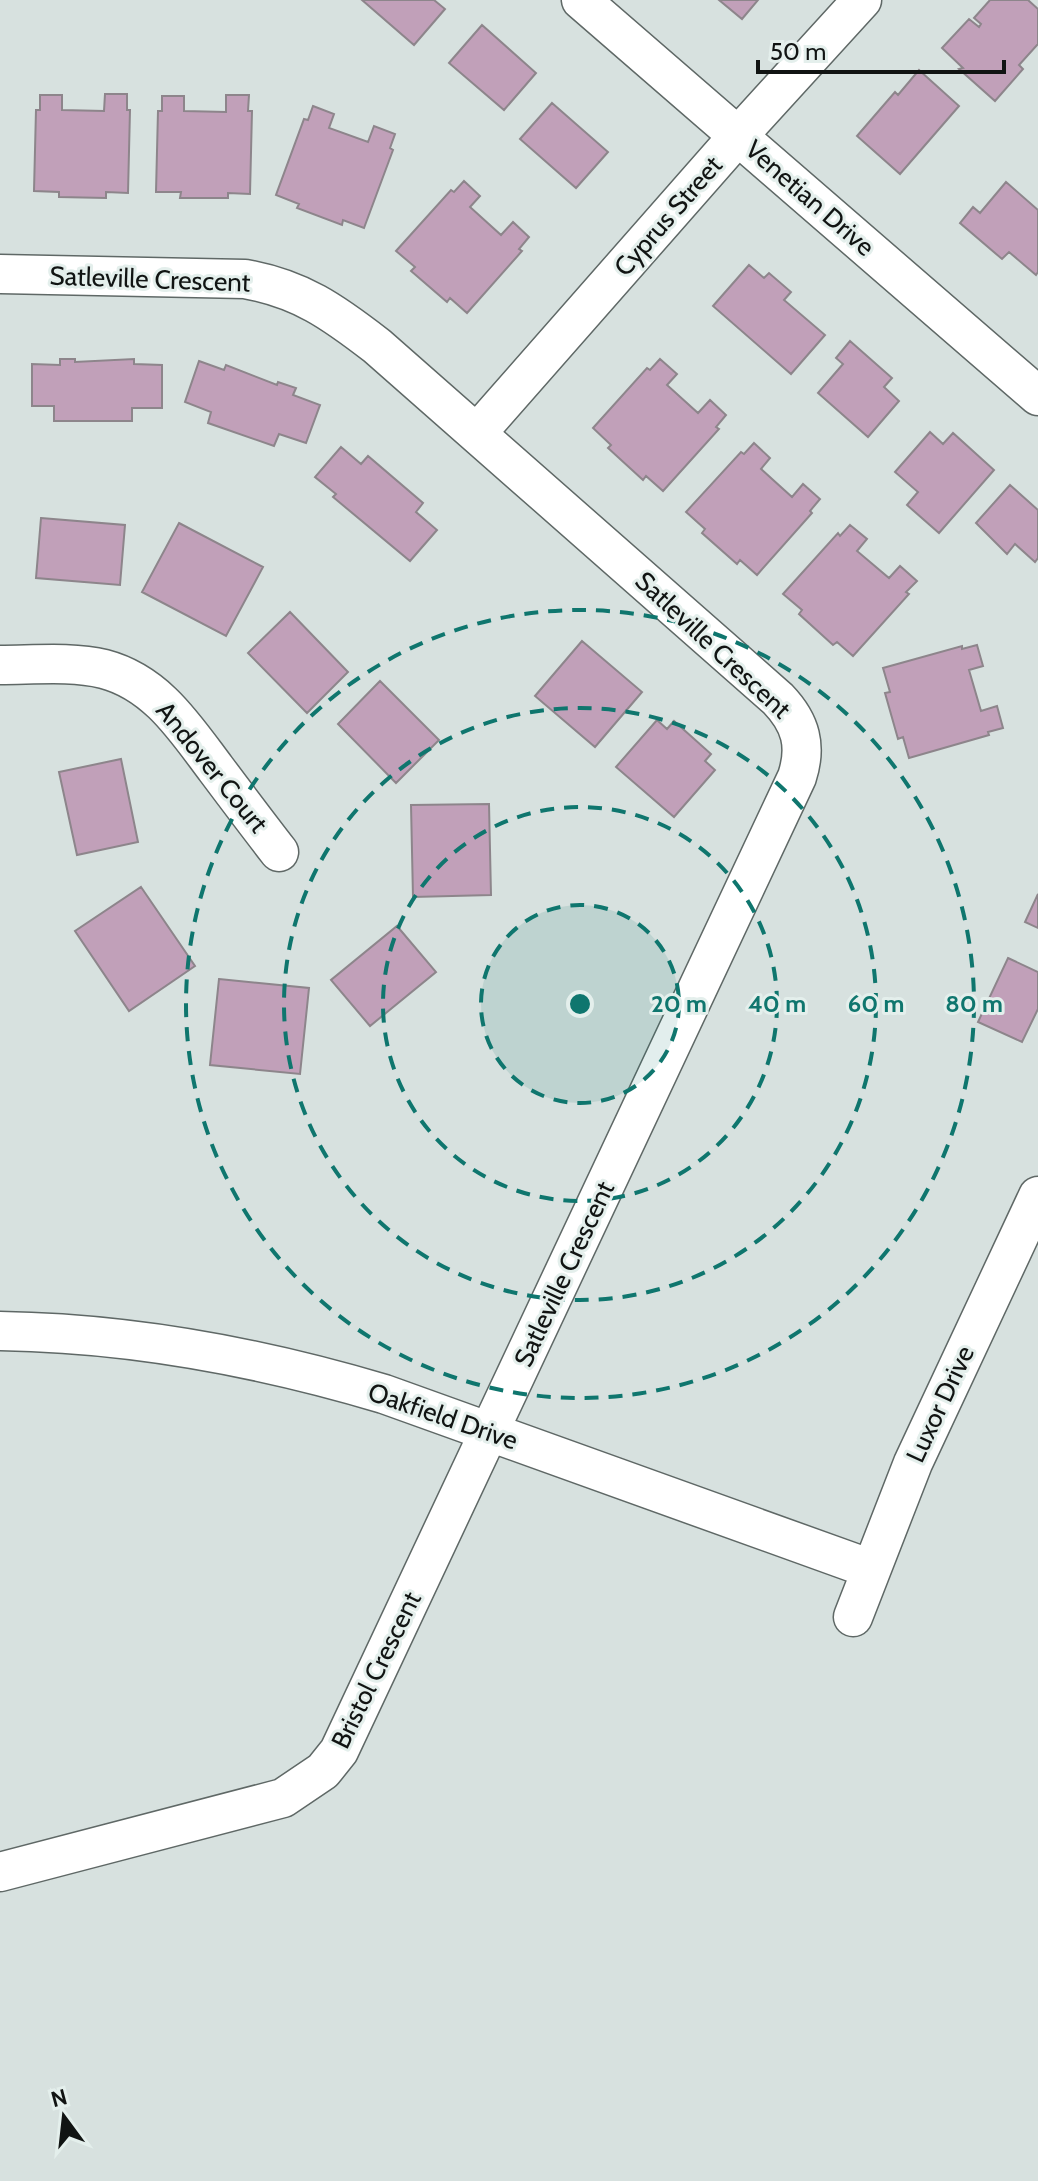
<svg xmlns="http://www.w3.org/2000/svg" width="1038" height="2181" font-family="Cabin,sans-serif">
  <rect width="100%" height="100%" fill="#d7e1df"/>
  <path fill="#c1a0b9" stroke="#8d858b" stroke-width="2" d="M362,0H434L445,9L414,45Z
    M719,0H758L742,19Z
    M990,0H1028L1038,9V44L1019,65L1023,69L995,101L959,69L963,68L942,48L969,19L979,27L981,24L974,18Z
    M482,25L536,73L504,110L449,63Z
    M919,70L959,106L900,174L857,136L895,92L898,95Z
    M105,94H127V110H130L128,193L106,192V198L59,197V192L34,191L36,110H40V95H62V110L104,111Z
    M226,95H249L248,111H252L250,194L228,193V198H180L181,192H156L158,111H162V96H184V111L226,112Z
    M552,103L608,152L576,188L520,139Z
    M313,106L334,114L329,128L368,142L374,126L395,134L390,148L393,150L364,228L343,220L342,225L297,208L299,204L276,195L304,119L308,120Z
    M464,181L480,196L470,207L501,235L513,222L529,237L519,249L522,251L467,313L450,298L447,302L411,271L415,267L396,251L451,190L454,192Z
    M1006,182L1038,210V272L1036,275L1009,252L1002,259L960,223L973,207L980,213Z
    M749,265L764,278L769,273L791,292L784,300L825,335L791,374L713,306Z
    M850,341L892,378L884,387L899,401L868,437L818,393L843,364L836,358Z
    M60,359H75V362L134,359V364L162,365V408H132V421H54V406H32V364L60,365Z
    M660,359L677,374L667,385L698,413L710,400L726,415L716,427L719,429L663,491L646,476L643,480L608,448L611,445L593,428L647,368L650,370Z
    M199,361L224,370L226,365L277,385L278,382L296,388L293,395L320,405L306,443L279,434L274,446L208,423L211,412L185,402Z
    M930,432L943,444L953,433L994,470L939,533L907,505L918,492L895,472Z
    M754,443L770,458L761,469L792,497L803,484L820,499L810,511L812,513L757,575L740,560L737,564L702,533L705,529L686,512L741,452L744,454Z
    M341,447L361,464L368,456L423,503L416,512L437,530L410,561L333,497L336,494L315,477Z
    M1010,485L1038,510V558L1035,562L1015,544L1007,554L976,523Z
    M41,518L125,525L120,585L36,578Z
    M179,523L263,567L226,636L142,592Z
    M850,525L867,539L857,551L889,578L900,566L917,581L906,592L909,594L853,656L837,642L833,645L799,614L802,610L783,594L838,533L840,536Z
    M290,612L348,672L307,713L248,653Z
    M582,641L642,692L595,747L535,696Z
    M977,645L983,666L969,670L981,711L997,706L1003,728L988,732L989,735L909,758L903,737L898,739L885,693L890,692L883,668L962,646V649Z
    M380,681L439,740L396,783L338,724Z
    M657,720L667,729L674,721L711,754L705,761L715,770L674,817L616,767Z
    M121,759L138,842L77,855L59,772Z
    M489,804L491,895L413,897L411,805Z
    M141,887L195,966L129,1011L75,931Z
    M1038,894V928L1025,922Z
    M397,926L436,972L370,1026L331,980Z
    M1008,958L1038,972V1009L1022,1042L978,1022Z
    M219,979L309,988L300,1074L210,1065Z"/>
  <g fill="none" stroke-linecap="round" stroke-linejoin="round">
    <g stroke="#5f6866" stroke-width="41">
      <path id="minor" d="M581,0L1038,396
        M0,274L245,279C301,289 333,312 377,346L778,699C801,723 807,746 797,777L339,1751L323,1771L283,1798L0,1872
        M477,433L738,136L862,0
        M0,665C33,665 72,661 104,669C157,683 185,728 216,769C237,797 258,825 279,852
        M0,1331C130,1333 260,1357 384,1394L871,1569
        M853,1617L913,1463L1038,1196"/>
    </g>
    <use href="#minor" stroke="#fff" stroke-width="38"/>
  </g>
  <circle cx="580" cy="1004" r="99" fill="#0f766e" fill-opacity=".12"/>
  <g fill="none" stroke="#0f766e" stroke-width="4" stroke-dasharray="14 10">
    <circle cx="580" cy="1004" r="99"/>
    <circle cx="580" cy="1004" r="197"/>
    <circle cx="580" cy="1004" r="296"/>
    <circle cx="580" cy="1004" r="394"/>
  </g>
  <g text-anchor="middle" stroke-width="6" stroke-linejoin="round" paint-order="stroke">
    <g font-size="26" fill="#111413" stroke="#e4efec">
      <text transform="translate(810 198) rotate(41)" y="9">Venetian Drive</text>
      <text transform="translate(668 216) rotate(-49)" y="9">Cyprus Street</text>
      <text transform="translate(150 279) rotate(2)" y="9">Satleville Crescent</text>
      <text transform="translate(713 645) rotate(43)" y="9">Satleville Crescent</text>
      <text transform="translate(212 767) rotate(51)" y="9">Andover Court</text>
      <text transform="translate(564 1274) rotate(-65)" y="9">Satleville Crescent</text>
      <text transform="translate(940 1404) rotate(-65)" y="9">Luxor Drive</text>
      <text transform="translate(443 1416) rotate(19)" y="9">Oakfield Drive</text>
      <text transform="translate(376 1670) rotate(-64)" y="9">Bristol Crescent</text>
    </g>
  </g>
  <circle cx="580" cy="1004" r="12" fill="#0f766e" stroke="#e4efec" stroke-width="4"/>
  <g font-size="24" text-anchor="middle" font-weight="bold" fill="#0f766e" stroke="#e4efec" stroke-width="6" stroke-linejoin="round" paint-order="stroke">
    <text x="679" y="1012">20 m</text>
    <text x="777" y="1012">40 m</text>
    <text x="876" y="1012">60 m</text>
    <text x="974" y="1012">80 m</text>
  </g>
  <g transform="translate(64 2117) rotate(345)" stroke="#e4efec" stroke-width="6" paint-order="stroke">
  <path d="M0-6L14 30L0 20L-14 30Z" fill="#111413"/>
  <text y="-12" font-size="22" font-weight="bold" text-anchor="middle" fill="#111413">N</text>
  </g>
  <path d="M758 60v12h246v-12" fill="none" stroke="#111413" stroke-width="4"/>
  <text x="770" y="60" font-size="24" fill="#111413" stroke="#e4efec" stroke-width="6" paint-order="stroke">50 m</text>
</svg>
